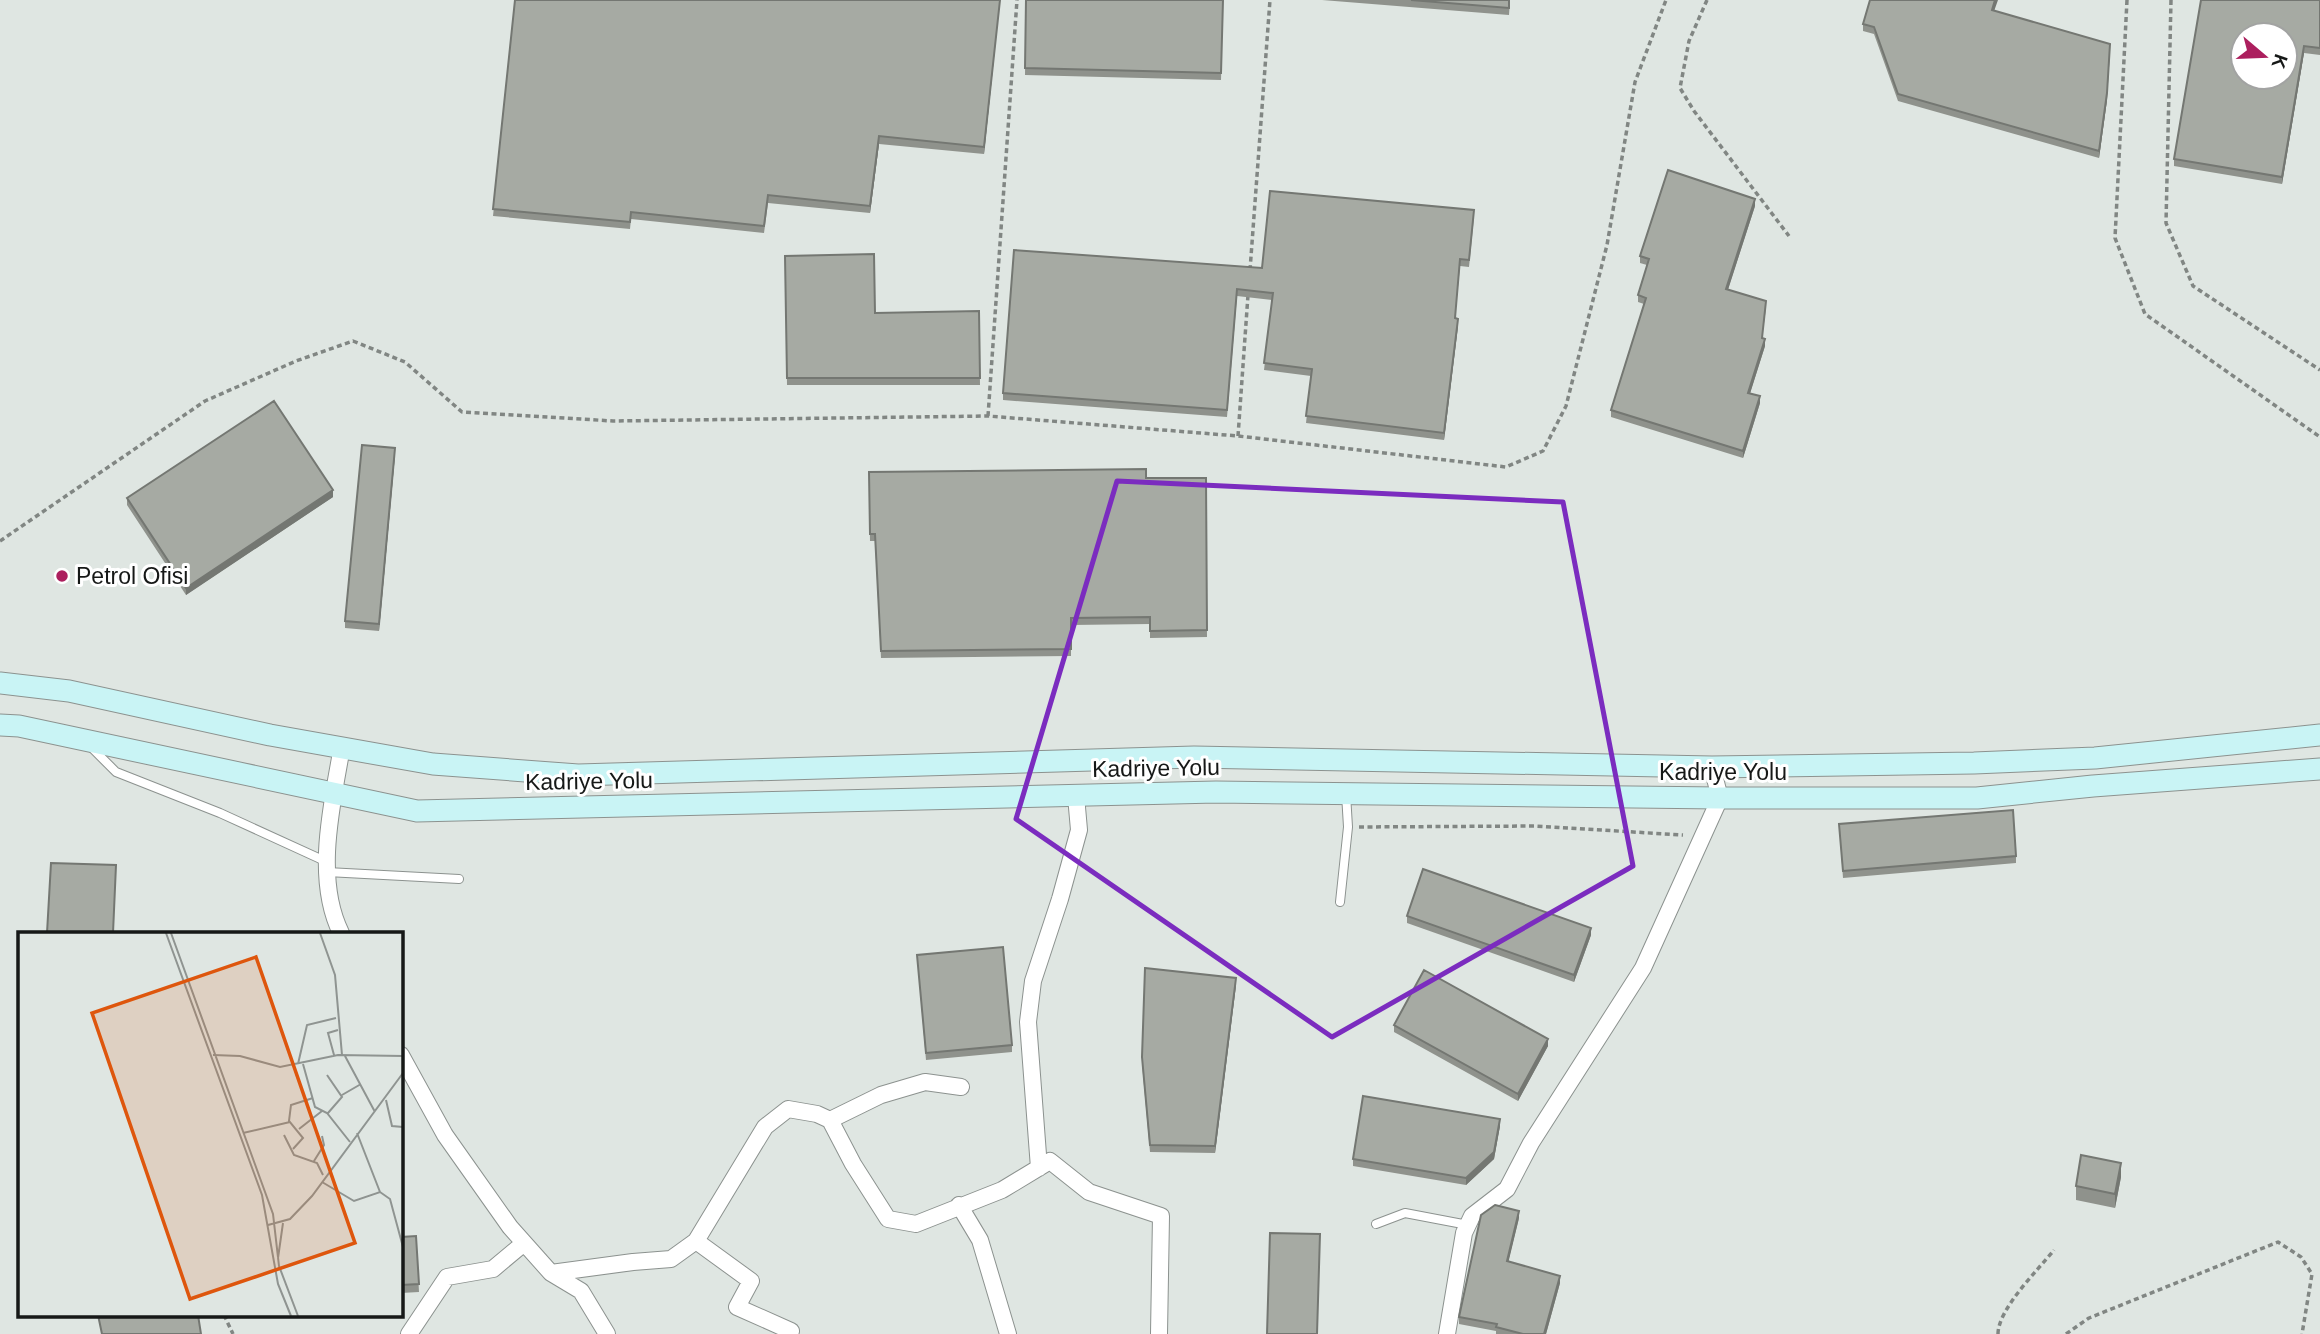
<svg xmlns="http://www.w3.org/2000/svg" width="2320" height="1334" font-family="Arial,sans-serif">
  <rect width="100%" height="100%" fill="#dfe6e2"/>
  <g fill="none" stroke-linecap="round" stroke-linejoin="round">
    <g stroke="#8c928f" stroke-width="10">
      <path id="service" d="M91,747L116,772L220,813L325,861
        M327,872L459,879
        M1340,902L1348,827L1346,794
        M1376,1224L1405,1213L1468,1225"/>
    </g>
    <g stroke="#8c928f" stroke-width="18">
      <path id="minor" d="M341,933C314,879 332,804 342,747
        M401,1055L445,1135L510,1227L551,1273L581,1291L607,1334
        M830,1120L853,1164L888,1219L916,1224L1002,1190L1050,1161L1089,1192L1161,1216L1159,1334
        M1039,1168L1028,1022L1033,981L1060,899L1079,830L1076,796
        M959,1205L980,1240L1008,1334
        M696,1241L751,1281L737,1307L791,1331L790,1334
        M551,1273L633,1262L671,1259L696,1241L765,1127L788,1109L817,1114L830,1120L881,1095L925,1082L961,1087
        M409,1334L447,1277L493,1269L524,1243
        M1447,1334L1464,1233L1472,1216L1507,1189L1531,1143L1643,968L1720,798L1712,767"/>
    </g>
    <g stroke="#8c928f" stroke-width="23">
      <path id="secondary" d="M0,683L69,691L270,735L433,764L578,775L1194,757L1712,767L1974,763L2095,758L2320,735
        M0,725L19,726L417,811L1216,792L1720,798H1977L2093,786L2320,769"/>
    </g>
    <path stroke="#818683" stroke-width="3.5" stroke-dasharray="5 3.5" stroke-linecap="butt" d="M1707,0L1689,41L1680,88L1694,111L1789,236
      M2127,0L2115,238L2145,314L2320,437
      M2171,0L2166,223L2193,286L2320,370
      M1250,270L1270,0
      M988,416L1017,0
      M1238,436L1248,295
      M0,541L205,401L296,361L353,341L405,362L462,412L613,421L988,416L1238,436L1506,467L1543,451L1566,406L1607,245L1635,82L1666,0
      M1359,827L1534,826L1683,835
      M224,1315L233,1334
      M1998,1334C1998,1309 2038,1270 2054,1250
      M2066,1334L2089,1318L2278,1242L2301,1257L2312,1274L2302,1334"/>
    <use href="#service" stroke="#fff" stroke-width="8"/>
    <use href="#minor" stroke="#fff" stroke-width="16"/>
    <use href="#secondary" stroke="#c9f4f5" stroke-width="21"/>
  </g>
  <path fill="#8f928c" d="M515,0H1000L984,154L879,144L870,213L768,203L764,233L631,219L630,229L493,216Z
    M1026,0H1223L1221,80L1025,75Z
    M1322,0H1510L1509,15Z
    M2320,0V55L2304,53L2282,184L2174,166V159Z
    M1994,11L2107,100L2099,158L1898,101L1874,34L1863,31V24Z
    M1755,206L1728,289L1766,308L1762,338L1765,346L1750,393L1760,403L1743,458L1611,417V410L1644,304L1638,302V295L1647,265L1640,263V256Z
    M1474,217L1469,267L1460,266L1455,318L1458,326L1444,440L1306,423L1311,376L1264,370L1272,300L1237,296L1227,417L1003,400V393L1262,268Z
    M785,256L875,313L979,311L980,385H787Z
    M395,455L379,631L345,628V621Z
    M869,472L1146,478H1206L1207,637L1150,638V624L1071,625V656L881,658L875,541H870Z
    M333,497L186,595L127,505V498Z
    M1839,824L2016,856V863L1843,878Z
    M1407,916L1591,935L1574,982L1407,923Z
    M917,955L1012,1045V1052L926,1060Z
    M1145,968L1236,985L1215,1153L1150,1152L1142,1064Z
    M1394,1025L1548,1046L1518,1101L1394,1032Z
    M1500,1126L1494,1159L1466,1185L1353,1166V1159Z
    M2121,1177L2115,1208L2076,1200V1186Z
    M1519,1218L1508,1262L1560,1283L1546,1334H1496V1331L1459,1324V1317Z
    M416,1236L419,1292L401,1293V1237Z"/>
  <path fill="#747772" d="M1000,0L984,154V147Z
    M1995,0H1998L1992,17V10Z
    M2304,46V53L2282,184V177Z
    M2110,51L2107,100L2099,158V151Z
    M879,136V144L870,213V206Z
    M1755,199V206L1726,296V289Z
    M1458,319V326L1444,440V433Z
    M1765,339V346L1748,400V393Z
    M1760,396V403L1743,458V451Z
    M395,448V455L379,631V624Z
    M333,490V497L186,595V588Z
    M1591,928V935L1574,982V975Z
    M1236,978V985L1215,1153V1146Z
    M1548,1039V1046L1518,1101V1094Z
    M1500,1119V1126L1494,1159L1466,1185V1178Z
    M2121,1163V1177L2115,1208V1194Z
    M1519,1211V1218L1507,1268V1261Z
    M1560,1276V1283L1546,1334H1544Z"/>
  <path fill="#a6aaa3" stroke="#747772" stroke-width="2" fill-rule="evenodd" d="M515,0H1000L984,147L879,136L870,206L768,195L764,226L631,212L630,222L493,209Z
    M1026,0H1223L1221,73L1025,68Z
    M1411,0H1509V8Z
    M1870,0H1995L1992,10L2110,44L2107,93L2099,151L1898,94L1874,27L1863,24Z
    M2201,0H2320V48L2304,46L2282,177L2174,159ZM2243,35H2285V77H2243Z
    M1668,170L1755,199L1726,289L1766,301L1762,338L1765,339L1748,393L1760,396L1743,451L1611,410L1646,298L1638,295L1649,259L1640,256Z
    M1270,191L1474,210L1469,260L1460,259L1455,318L1458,319L1444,433L1306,416L1312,369L1264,363L1273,293L1237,289L1227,410L1003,393L1014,250L1262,268Z
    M874,254L875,313L979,311L980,378H787L785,256Z
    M274,401L333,490L186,588L127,498Z
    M362,445L395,448L379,624L345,621Z
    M1146,469V478H1206L1207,630L1150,631V617L1071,618V649L881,651L875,534H870L869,472Z
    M2013,810L2016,856L1843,871L1839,824Z
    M51,863L116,865L113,933H47Z
    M1423,869L1591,928L1574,975L1407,916Z
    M1003,947L1012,1045L926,1053L917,955Z
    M1145,968L1236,978L1215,1146L1150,1145L1142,1057Z
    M1424,970L1548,1039L1518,1094L1394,1025Z
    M1363,1096L1500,1119L1494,1152L1466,1178L1353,1159Z
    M2081,1155L2121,1163L2115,1194L2076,1186Z
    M1495,1205L1519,1211L1507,1261L1560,1276L1544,1334H1523L1496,1327L1497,1324L1459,1317L1481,1215Z
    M1270,1233L1320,1234L1317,1334H1267Z
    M416,1236L419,1284L401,1285V1237Z
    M98,1315H198L201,1334H102Z"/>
  <path fill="none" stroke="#7b2cbf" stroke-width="5" stroke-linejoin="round" d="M1117,481L1563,502L1633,866L1332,1037L1016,819Z"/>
  <circle fill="#ac1f5e" stroke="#fff" stroke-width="2.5" cx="62" cy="576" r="7"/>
  <g text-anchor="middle" stroke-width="6" stroke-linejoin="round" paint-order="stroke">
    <g font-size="23" fill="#161817" stroke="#fff" text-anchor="start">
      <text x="76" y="584">Petrol Ofisi</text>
    </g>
    <g font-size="23" fill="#161817" stroke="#fff">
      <text transform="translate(1156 768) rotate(-1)" y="8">Kadriye Yolu</text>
      <text x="1723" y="780">Kadriye Yolu</text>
      <text transform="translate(589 781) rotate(-1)" y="8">Kadriye Yolu</text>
    </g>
  </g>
  <g transform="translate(18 932)">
    <rect width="385" height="385" fill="#dfe6e2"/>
    <path fill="none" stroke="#8f9491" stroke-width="2" d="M148,1L244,263L260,352L273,384M153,1L255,282L261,334L280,384M302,1L317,43L324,123M195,123L222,124L262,135L320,123L385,124M316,123L310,101L320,98M327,124L357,180M280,132L289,93L318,86M285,132L297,175L309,181L332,210M309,143L324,165L310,181M324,163L343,152M368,168L374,194L385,195M281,197L304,179M225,201L272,190M339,201L362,260M266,203L276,223L299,231L305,243M275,217L285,206L271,189L273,173L295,166M296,229L306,213L304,204M304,250L336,269L362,260L372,267L385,315M250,293L272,287L294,264L385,141M260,326L265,291"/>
    <path fill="#de560d" fill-opacity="0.15" stroke="#de560d" stroke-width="3.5" d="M238,25L337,311L172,367L74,81Z"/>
    <rect width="385" height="385" fill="none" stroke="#161817" stroke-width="3.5"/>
  </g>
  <g transform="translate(2264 56) rotate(109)"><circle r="33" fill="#ffffff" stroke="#a2a3a2" stroke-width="2"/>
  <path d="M0-5L12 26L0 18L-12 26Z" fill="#ac1f5e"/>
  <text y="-10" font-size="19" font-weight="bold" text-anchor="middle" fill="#161817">K</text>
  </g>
</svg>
